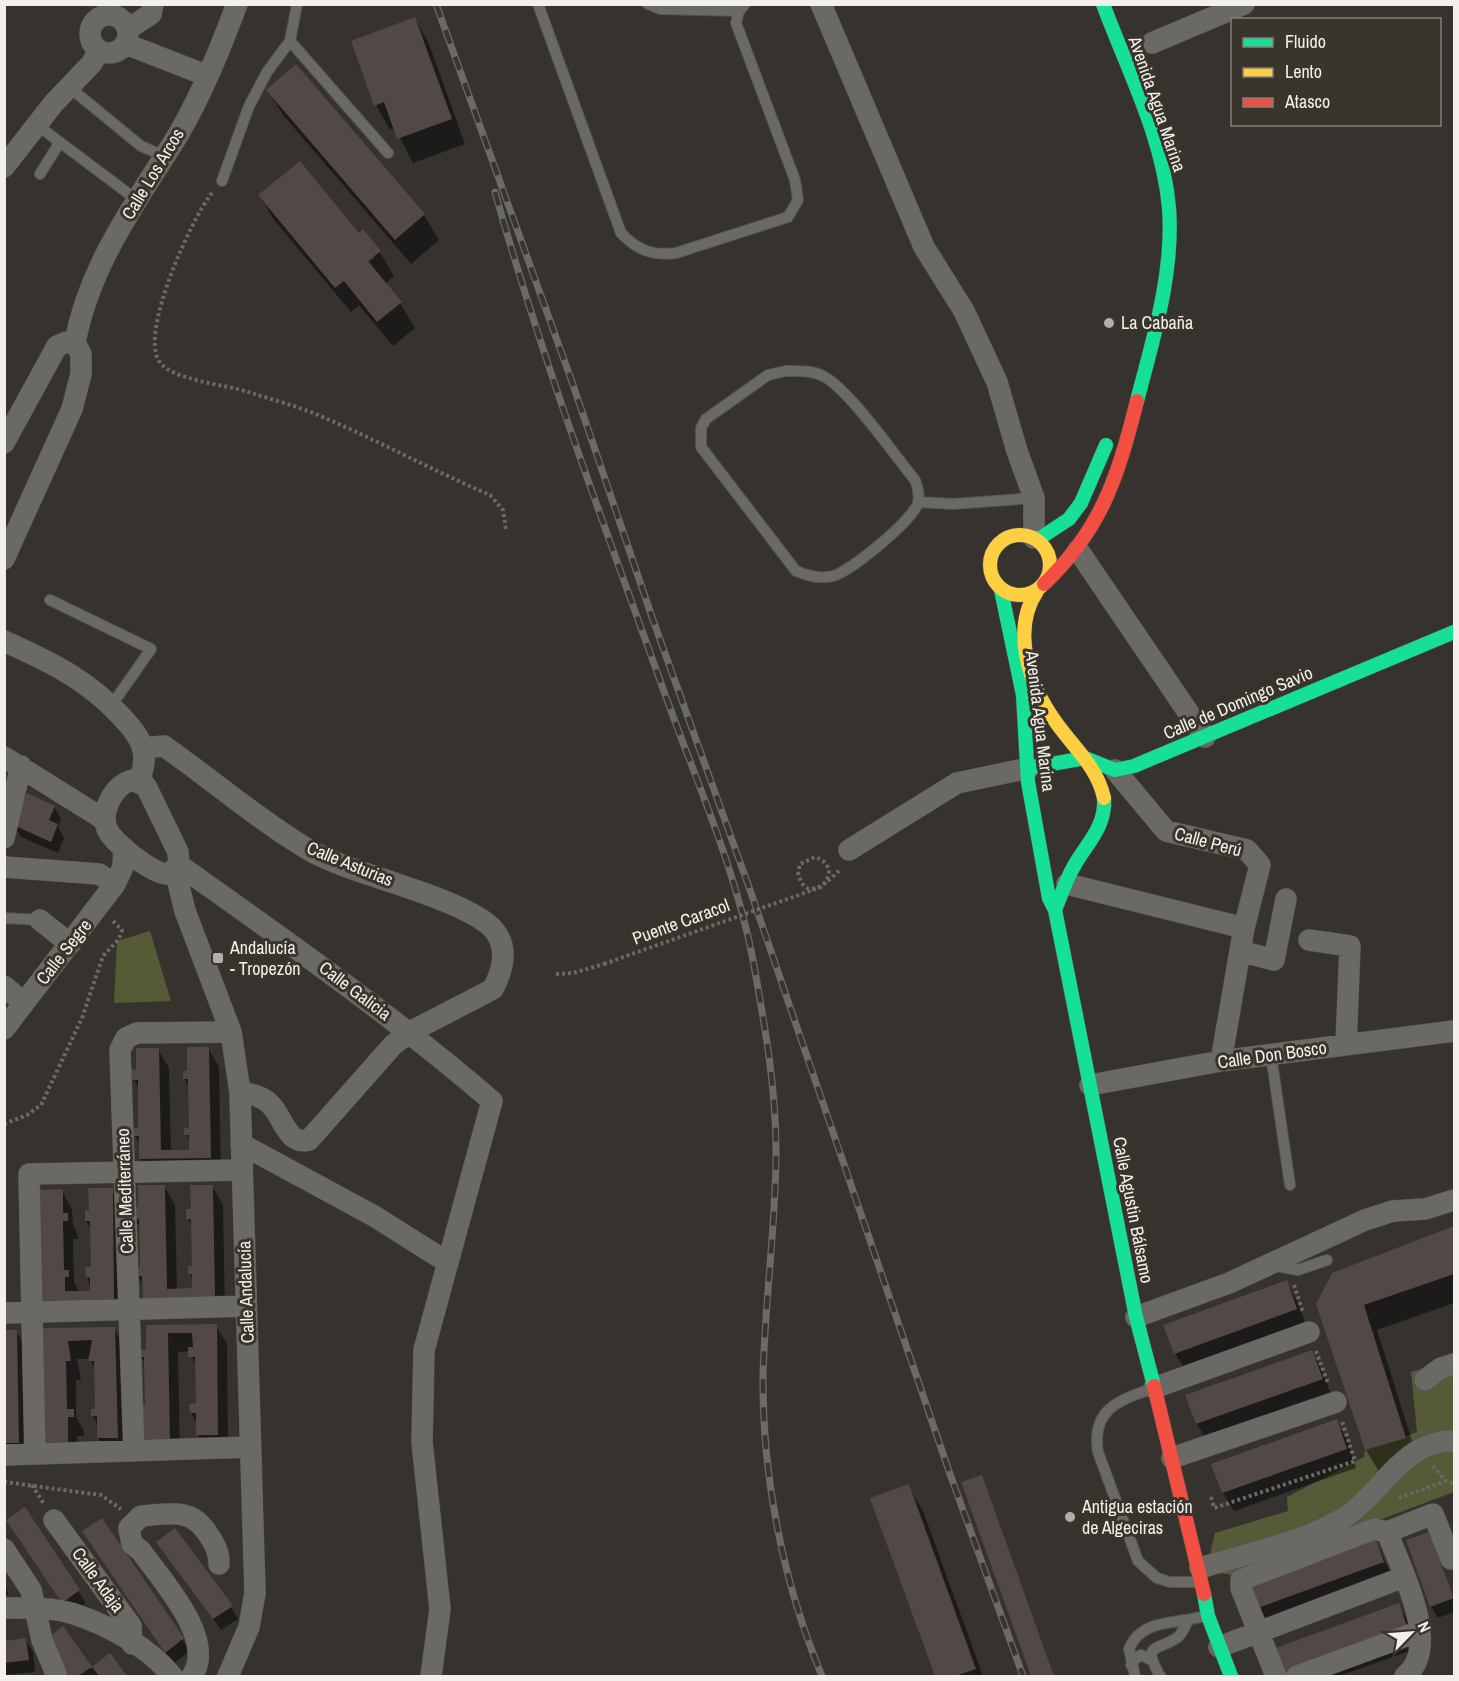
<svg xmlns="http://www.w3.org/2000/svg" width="1459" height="1681" font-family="'Archivo Narrow',sans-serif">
  <rect width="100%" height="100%" fill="#36332f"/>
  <path fill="#575a36" d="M150,931L171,1001L114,1003L117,941Z
    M1454,1359V1492L1233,1575L1206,1571L1215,1533L1288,1511L1287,1497L1364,1457L1365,1450L1417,1432L1411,1372Z"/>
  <path fill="#0007" fill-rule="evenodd" d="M415,19L429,44L465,144L413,163L395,128L390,130L376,105Z
    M296,66L424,215L439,240L411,264L283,115L268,90Z
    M260,196L359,235L379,251L394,276L385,284L400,303L415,328L393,346L359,305L351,312L274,220ZM374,254V258L363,267L361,265Z
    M54,807L61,819L58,827L64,838L58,853L21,837L14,825Z
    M208,1048L219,1067L221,1176L151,1177L140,1159V1144L135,1136L140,1130L139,1089L134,1080L158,1049L169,1068L171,1152L190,1151V1142L186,1134L190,1129L189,1087L184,1078Z
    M164,1186L175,1205L177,1290H194V1281L190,1274L193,1267V1228L188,1219L212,1186L223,1205L225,1316L155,1317L144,1298V1286L138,1276L142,1268L141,1229L135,1219L140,1208Z
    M112,1190L122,1208L124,1318L53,1319L42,1300L62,1191L72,1210L73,1225L77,1233L78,1239H73L74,1281L79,1293H92L87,1277L92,1269V1230L86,1221L90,1212Z
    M1454,1227V1303L1377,1330L1419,1463L1381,1475L1366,1450L1318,1304L1333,1274Z
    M1286,1282L1297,1301L1307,1328L1186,1372L1175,1353Z
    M216,1326L227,1344L228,1453L209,1454L198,1435V1424L191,1413L197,1405L196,1367L190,1351L178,1352L180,1457H156L145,1439L146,1365L141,1357L147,1351V1327Z
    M114,1329L125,1348L128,1456L109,1457L98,1438V1425L93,1416L97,1410L96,1371L90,1359H77L81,1380H76V1417L83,1429L84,1436H77L78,1461H57L46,1442L44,1330Z
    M16,1331L27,1350L29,1461L4,1456V1332Z
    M1311,1351L1322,1370L1332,1398L1208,1442L1197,1424L1187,1395Z
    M1336,1421L1347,1440L1356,1468L1234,1511L1223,1493L1213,1465Z
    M908,1486L923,1511L983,1676H937L872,1499Z
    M25,1509L86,1603L70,1614Z
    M102,1520L190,1651L173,1664L91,1544Z
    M1429,1533L1454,1598V1612L1438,1618L1431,1606Z
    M1375,1539L1394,1581L1270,1626L1259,1607Z
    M158,1542L231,1607L238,1619L221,1630Z
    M4,1585L9,1594L4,1597Z
    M1398,1605L1409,1623L1418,1648L1339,1676H1286L1284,1674Z
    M63,1628L91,1669L110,1655L125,1676H71L54,1652Z
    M26,1640L33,1652L35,1672L4,1675V1642Z"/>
  <path fill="#524846" d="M415,17L452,119L397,139L384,102L374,106L351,41Z
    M296,64L425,214L395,240L266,90Z
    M300,161L359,233L363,229L381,251L368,261L402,302L377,322L344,281L335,288L258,195Z
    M27,793L55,806L49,820L58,824L51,842L13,825Z
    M187,1047H209L211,1158L139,1159V1136H134V1128H138V1080H132V1069L136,1071V1048H159L161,1150H189V1135H184V1128H189L188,1079H183V1071H187Z
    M138,1185H165L167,1289L192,1288V1274H188V1266H192L191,1219H186V1209H191L190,1185H213L215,1298H143L142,1276H137L136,1267H140L139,1219H133V1207H138Z
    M88,1188H113L114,1300L41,1301L39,1190L63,1189V1213H68V1221H63L64,1270H69V1277H65V1291H90V1278L86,1277L85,1267H91L90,1221H85V1210H89Z
    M1454,1226V1274L1364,1305L1406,1438L1365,1450L1316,1304L1332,1273Z
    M1287,1280L1297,1309L1174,1354L1163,1325Z
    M217,1324L218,1435H196V1413H190L189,1404L196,1403L195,1357H188V1347H193L192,1333H168L170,1439H144L139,1405H145L144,1357H140L139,1350H146V1325Z
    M115,1327L118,1438H97V1416H91V1409H95L94,1361H88L92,1340L68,1341L71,1361H66L67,1409H74V1417H68V1442L45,1443L42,1328Z
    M4,1330H17L19,1443H4Z
    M1312,1350L1323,1379L1196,1424L1185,1395Z
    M1337,1419L1347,1449L1222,1493L1211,1464Z
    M982,1475L1054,1676H1031L961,1482Z
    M909,1484L976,1669L955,1676H935L870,1498Z
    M25,1507L80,1590L62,1603L6,1520Z
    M102,1518L184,1638L165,1653L82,1531Z
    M175,1528L233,1606L213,1619L156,1542Z
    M1429,1532L1454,1598L1430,1607L1406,1540Z
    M1375,1537L1384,1562L1258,1608L1248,1583Z
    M1399,1603L1408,1629L1283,1675L1273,1649Z
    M63,1626L92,1667L78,1676H70L45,1640Z
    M26,1638L29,1660L4,1663V1641Z
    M110,1653L127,1676H99L92,1667Z"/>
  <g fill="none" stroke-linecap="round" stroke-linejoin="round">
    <g stroke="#55524f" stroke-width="12">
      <path id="lane" d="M538,4L621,233C637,250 652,256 676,253L788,217L798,200L795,180L736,23L739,11L745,4
        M648,4L660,9L739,11
        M290,41L388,153
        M69,87L141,146L164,156
        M37,125L137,200
        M40,174L60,142
        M222,181L249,106L267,72L290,41L297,4
        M786,371C798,371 811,370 823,376C848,388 895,456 915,480C918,488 920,495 918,503C912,521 851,571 833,576C819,579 809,576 796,571L701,447V428L706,419L768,375Z
        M918,502L953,504L1034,498
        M50,600L151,649L111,706
        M4,918L40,920
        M1271,1055L1290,1185
        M1271,1265L1298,1270L1327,1260
        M1154,1388C1119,1400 1091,1409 1098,1452L1138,1561L1157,1578L1170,1582H1199
        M1131,1665L1135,1659L1141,1655L1151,1660
        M1135,1676L1129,1649C1141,1618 1179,1624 1205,1616
        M1160,1676C1141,1642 1157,1652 1178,1637C1182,1634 1185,1626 1188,1621"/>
    </g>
    <g stroke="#55524f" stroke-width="22">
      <path id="street" d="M821,4L924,247L964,311L997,382L1017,451L1034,498V538
        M90 34a19 19 0 1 1 38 0a19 19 0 1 1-38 0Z
        M128,29L151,14L153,4
        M1152,43L1244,4
        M126,44L208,76
        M4,167L53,104L92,63L99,50
        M4,443L57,346L67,342L75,343
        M1078,550L1205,737
        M4,559L72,409L81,374V354L75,343C89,265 137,201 178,135C202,94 220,49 237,4
        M4,641C50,662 85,678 120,715C129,725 140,736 143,750C146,760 142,771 140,781
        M143,748L164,746C211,779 260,821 309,850C338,866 372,875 403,886C427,894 477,911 493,929C509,947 503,970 493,989L410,1032L393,1045L309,1140C287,1146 283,1116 270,1104C262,1096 251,1094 240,1092
        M4,757L105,820
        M1115,770L1166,831L1247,850L1260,865L1244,928
        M132,780L146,786L178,852L179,865L169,874C155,876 113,843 107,829C100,811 114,785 132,780Z
        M4,838L21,766
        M849,850L957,783L1029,768
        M179,865C286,941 392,1015 492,1101L424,1350L422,1442L440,1609L431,1676
        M4,867L99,874L115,884
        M175,870L185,911L231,1032L240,1092L255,1593L249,1627L228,1676
        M1067,884L1244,928L1221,1061
        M40,920L70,944
        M1309,940L1350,946L1346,1045
        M1240,951L1274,960L1286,899
        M4,986L24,1003
        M4,1029L115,884L123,867L124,848
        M1090,1085L1221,1061L1454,1031
        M241,1144L374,1216L447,1262
        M4,1313L246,1306
        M1136,1317L1229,1283L1365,1220L1393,1211L1425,1209L1454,1200
        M1425,1380L1441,1368L1454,1364
        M1154,1388L1309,1332
        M134,1451L120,1050L126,1038L137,1033L231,1032
        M35,1454L29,1174L242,1170
        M4,1455L250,1447
        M1172,1458L1336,1402
        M54,1520L131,1626L132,1644
        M4,1549L31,1590L42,1640L57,1676
        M1200,1568C1244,1554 1310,1541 1348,1515C1384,1490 1404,1440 1454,1441
        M4,1608C27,1608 53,1607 74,1614C108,1625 150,1648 172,1676
        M1219,1647L1404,1577
        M192,1676C217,1639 162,1581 141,1551L132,1544L129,1528L141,1516C170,1514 191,1507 208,1534C215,1545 219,1551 219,1564
        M1276,1676L1241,1588V1580L1374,1529L1387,1532
        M1297,1676L1420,1631
        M1405,1676C1443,1647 1400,1567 1387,1532L1433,1514L1451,1559L1454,1556"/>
    </g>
    <g stroke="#55524f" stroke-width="15">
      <path id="fast" d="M1103,4C1127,69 1163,137 1169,208C1174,273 1153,339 1137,401
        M1037,540L1069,519L1081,503L1106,445
        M1001,590L1023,695L1028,782L1049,898L1055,910
        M1029,768L1085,758L1115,770L1134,766L1454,632
        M1104,798C1106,827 1087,843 1074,866C1066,880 1061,895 1055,910L1136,1317L1154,1386
        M1204,1594L1208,1616L1231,1676"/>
    </g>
    <g stroke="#55524f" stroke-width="15">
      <path id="slow" d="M990 565a30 30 0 1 1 60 0a30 30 0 1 1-60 0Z
        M1037,591C1011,630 1029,685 1055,721C1073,747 1097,766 1104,798"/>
    </g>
    <g stroke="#55524f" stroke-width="15">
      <path id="jam" d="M1044,584C1102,529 1118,476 1137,401
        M1154,1386L1204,1594"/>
    </g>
    <path stroke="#6b6965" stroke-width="4" stroke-dasharray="3 3" stroke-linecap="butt" d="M212,193C191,219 140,332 159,361C172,381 225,384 248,392C273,400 301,407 325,418C381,442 434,471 490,495L503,510L506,530
      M798,872C805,905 827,882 841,869
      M556,974L573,973L604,964
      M4,1124L27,1115L41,1105L82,1018L103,956L119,939L122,930L113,921
      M1294,1285L1303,1312
      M1316,1351L1328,1383
      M1433,1466L1446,1481L1454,1484
      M4,1482L101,1495L121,1509
      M32,1485L44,1504
      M1211,1497L1214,1508L1355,1461L1342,1421
      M1399,1498L1446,1481"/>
    <use href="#lane" stroke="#6b6966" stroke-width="10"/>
    <use href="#street" stroke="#6b6966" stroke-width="21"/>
    <use href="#fast" stroke="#16e098" stroke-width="14"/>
    <use href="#slow" stroke="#ffcf43" stroke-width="14"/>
    <use href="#jam" stroke="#f24e42" stroke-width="14"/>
    <g stroke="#6c6a66" stroke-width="7">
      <path id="rail" d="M436,4L571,379L652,617L750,890L950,1474L1023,1676
        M495,192C543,363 606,530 666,697C697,783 736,870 753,960C765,1026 777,1093 776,1159C775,1231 765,1303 763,1375C762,1476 783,1583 822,1676"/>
    </g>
    <use href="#rail" stroke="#39342c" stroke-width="4.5" stroke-dasharray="14" stroke-linecap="butt"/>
    <path stroke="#6b6965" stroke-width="4" stroke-dasharray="3 3" stroke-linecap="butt" d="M604,964L821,887C833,876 831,862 815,857L800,864L798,872"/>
  </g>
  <g fill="#b1aea9" stroke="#39342c" stroke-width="2">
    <circle cx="1109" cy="323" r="6"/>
    <rect x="212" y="952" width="12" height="12" rx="3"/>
    <circle cx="1070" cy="1517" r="6"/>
  </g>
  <g text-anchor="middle" stroke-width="6" stroke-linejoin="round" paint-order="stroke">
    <g font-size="18" fill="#f3f0eb" stroke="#39342c">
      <text transform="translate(1157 104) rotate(71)" y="6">Avenida Agua Marina</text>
      <text transform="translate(153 174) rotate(-59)" y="6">Calle Los Arcos</text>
      <text transform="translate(1238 703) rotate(-23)" y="6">Calle de Domingo Savio</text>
      <text transform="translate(1040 721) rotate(83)" y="6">Avenida Agua Marina</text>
      <text transform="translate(1208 842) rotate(15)" y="6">Calle Perú</text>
      <text transform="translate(350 864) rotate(22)" y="6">Calle Asturias</text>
      <text transform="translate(681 922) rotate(-20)" y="6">Puente Caracol</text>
      <text transform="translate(64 952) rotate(-52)" y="6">Calle Segre</text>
      <text transform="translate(355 991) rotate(37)" y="6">Calle Galicia</text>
      <text transform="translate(1272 1055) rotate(-8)" y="6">Calle Don Bosco</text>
      <text transform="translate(125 1191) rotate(-92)" y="6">Calle Mediterráneo</text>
      <text transform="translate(1133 1210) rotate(79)" y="6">Calle Agustin Bálsamo</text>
      <text transform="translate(246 1292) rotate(-92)" y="6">Calle Andalucía</text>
      <text transform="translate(98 1580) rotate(54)" y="6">Calle Adaja</text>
    </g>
    <g font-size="18" fill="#f3f0eb" stroke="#39342c" text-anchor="start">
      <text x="1121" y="329">La Cabaña</text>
      <text x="230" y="954">Andalucía<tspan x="230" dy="21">- Tropezón</tspan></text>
      <text x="1082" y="1513">Antigua estación<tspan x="1082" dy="21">de Algeciras</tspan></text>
    </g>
  </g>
  <rect width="1459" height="1681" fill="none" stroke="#f3f0eb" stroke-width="12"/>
  <rect x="1231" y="18" width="210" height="108" fill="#39342c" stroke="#837f78" stroke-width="1.5"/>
  <rect x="1243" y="38" width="30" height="9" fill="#16e098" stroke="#837f78" stroke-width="1.5"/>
  <text x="1285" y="48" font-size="18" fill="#f3f0eb">Fluido</text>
  <rect x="1243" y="68" width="30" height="9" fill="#ffcf43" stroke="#837f78" stroke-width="1.5"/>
  <text x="1285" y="78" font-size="18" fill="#f3f0eb">Lento</text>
  <rect x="1243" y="98" width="30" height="9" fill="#f24e42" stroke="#837f78" stroke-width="1.5"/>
  <text x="1285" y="108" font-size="18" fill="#f3f0eb">Atasco</text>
  <g transform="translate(1411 1633) rotate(65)" stroke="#39342c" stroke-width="4.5" paint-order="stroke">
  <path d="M0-4.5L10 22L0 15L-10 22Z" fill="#f3f0eb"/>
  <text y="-9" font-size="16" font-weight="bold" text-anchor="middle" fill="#f3f0eb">N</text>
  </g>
</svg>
